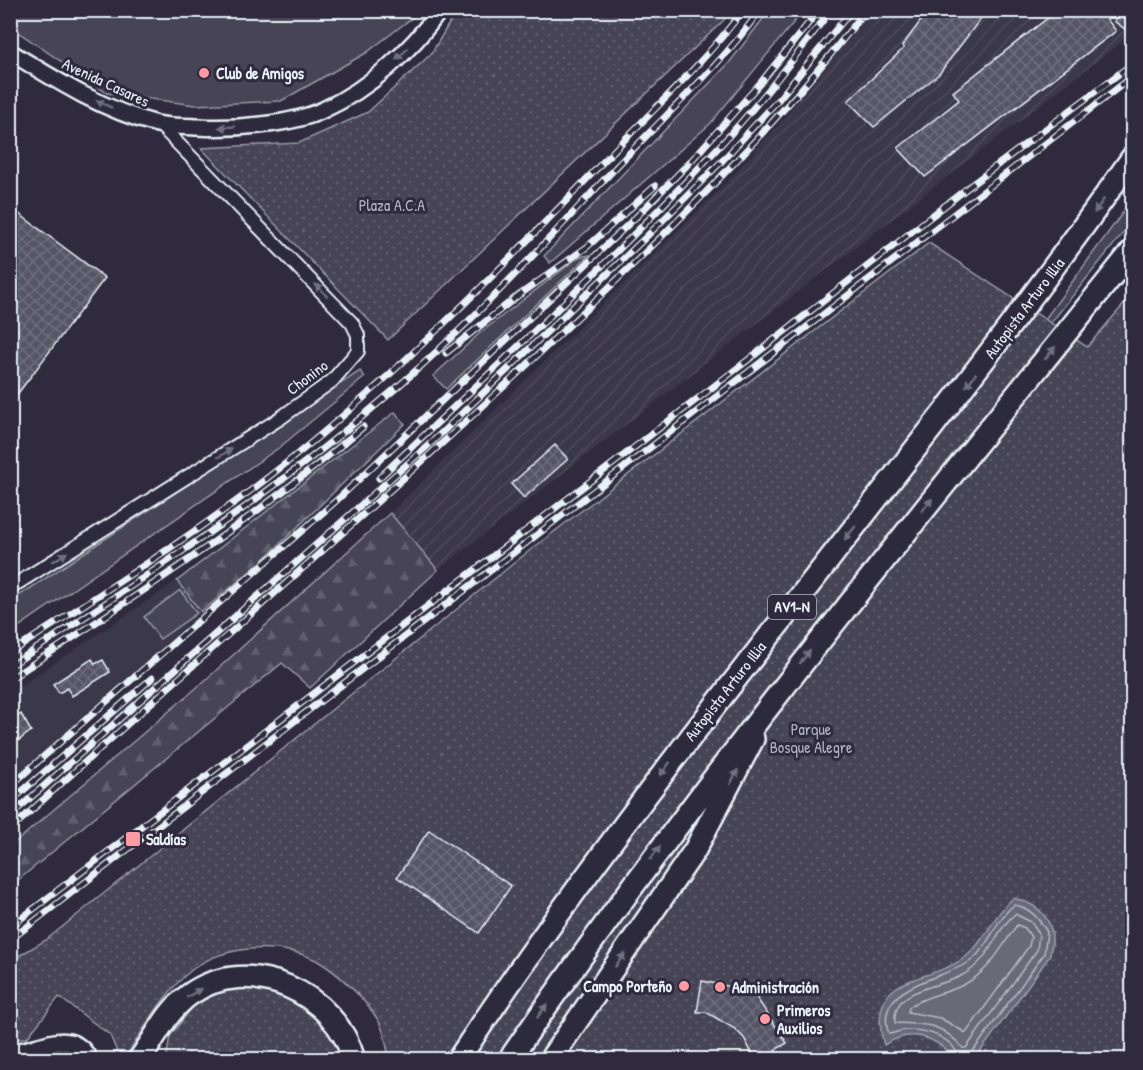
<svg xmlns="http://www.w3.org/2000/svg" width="1143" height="1070" font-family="'Patrick Hand',sans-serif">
  <defs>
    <pattern id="industrial-furrows" width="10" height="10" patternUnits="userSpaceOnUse" patternTransform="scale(1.5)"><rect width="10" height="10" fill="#3b3749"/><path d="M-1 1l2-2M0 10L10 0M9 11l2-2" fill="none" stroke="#4e4b5b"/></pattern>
    <pattern id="forest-firs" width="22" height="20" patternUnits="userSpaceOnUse" patternTransform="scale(1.5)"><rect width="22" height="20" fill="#464455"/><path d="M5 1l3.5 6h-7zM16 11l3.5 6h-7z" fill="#615f6e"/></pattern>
    <pattern id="park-dots" width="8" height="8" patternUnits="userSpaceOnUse" patternTransform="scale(1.5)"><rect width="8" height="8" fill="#464455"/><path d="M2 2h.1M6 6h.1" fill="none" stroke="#615f6e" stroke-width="1.8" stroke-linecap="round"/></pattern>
    <pattern id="building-cross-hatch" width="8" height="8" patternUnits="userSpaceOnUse" patternTransform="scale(1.5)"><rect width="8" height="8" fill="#575565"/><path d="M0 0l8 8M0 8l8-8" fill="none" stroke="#6f6e7c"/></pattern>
  </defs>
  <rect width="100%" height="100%" fill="#2f2a3d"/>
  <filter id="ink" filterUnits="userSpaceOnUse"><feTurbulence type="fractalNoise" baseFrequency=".0167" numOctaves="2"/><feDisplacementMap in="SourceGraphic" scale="12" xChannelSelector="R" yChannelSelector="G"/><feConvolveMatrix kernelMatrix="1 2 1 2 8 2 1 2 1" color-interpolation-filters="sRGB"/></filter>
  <g filter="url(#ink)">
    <path fill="#3b3749" d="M177,581L201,612L11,784V692Z"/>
    <path fill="url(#industrial-furrows)" d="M872,11H1132V34L438,570L390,513L725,184L780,123Z"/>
    <path fill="#464455" stroke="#979aa6" stroke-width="1.5" d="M11,10H421V11L366,53L281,101L195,105L107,93L11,27Z
      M769,11H803L710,124L550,263L544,256L729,63Z
      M1132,200V222L955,442Z
      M589,255L446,389L433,376L480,333L579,257Z
      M360,371L365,377L280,447L11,632V601Z
      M180,590L197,613L160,639L144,617Z
      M52,1042L89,1059H11Z"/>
    <path fill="url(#forest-firs)" stroke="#979aa6" stroke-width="1.5" d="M395,412L405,424L261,562L201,612L177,581Z
      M390,513L438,570L310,688L282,663L11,886V846L201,684Z"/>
    <path fill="url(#park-dots)" stroke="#979aa6" stroke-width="1.5" d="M457,10L730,11L723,21L388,340L201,148L299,143L368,112L431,54Z
      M929,243L1087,347L1132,295V1048L1122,1059H390C386,1048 385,1030 378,1020C364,998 339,973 316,960C281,942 224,945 193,969C164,991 144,1030 124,1059H120L110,1035L59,997L27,1038L11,1039L10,961L46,940L524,555Z
      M233,984L293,997L335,1034L343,1060H166L170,1036L199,999Z"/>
    <path fill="#696978" stroke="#9c9fab" stroke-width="1.5" d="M1013,898C1044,905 1059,926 1049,957L975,1059H954C936,1036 911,1028 884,1045C863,967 934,987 970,953C987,937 994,914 1013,898Z"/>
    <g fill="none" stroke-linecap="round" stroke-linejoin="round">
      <path stroke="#b5bbc5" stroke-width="1.5" d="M1015,914L1031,922L1039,934L1037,950L966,1048H963C939,1021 926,1025 895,1023C891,988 939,988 961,976C993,959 993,932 1015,914Z
        M1017,925L1025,928L1031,937L1029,946L966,1033L940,1018L908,1012L909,1007C926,995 947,994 965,984C991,970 1001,947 1017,925Z
        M959,1060C956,1038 926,1029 907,1030C901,1030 895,1033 889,1034C871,984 946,980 972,960C990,945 995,920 1014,905C1030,907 1039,919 1047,932L1044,954L971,1054L970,1060"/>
    </g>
    <path fill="url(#building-cross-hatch)" stroke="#e8f1f8" stroke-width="1.5" d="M929,10H987L939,74L874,127L848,101L904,48L902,46Z
      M1058,10H1100L1116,31L925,177L898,148L959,100L953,92Z
      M1123,10H1132V34L1114,21Z
      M10,207L105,278L10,404Z
      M555,445L568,459L524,498L511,484Z
      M92,659L95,664L103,660L110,672L72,696L67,688L59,693L53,684Z
      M21,714L31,731L10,747V720Z
      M429,830L511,886L479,933L397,877Z
      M702,981L752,991L787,1043L775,1050L779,1059H755L744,1038L735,1029L706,1012H697Z"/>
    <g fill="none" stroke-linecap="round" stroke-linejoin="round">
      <g stroke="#e8f1f8" stroke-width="16">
        <path id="minor" d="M10,588L279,419L332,381L358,351V335L352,323L159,124"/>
      </g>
      <g stroke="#e8f1f8" stroke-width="20">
        <path id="tertiary" d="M10,52C57,81 103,110 157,124C170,127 185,126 198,127C232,129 292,125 323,110C369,89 411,51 440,10"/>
      </g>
      <g stroke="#e8f1f8" stroke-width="21">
        <path id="secondary" d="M10,1053C39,1051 71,1025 89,1060"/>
      </g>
      <g stroke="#e8f1f8" stroke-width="26">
        <path id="motorway" d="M139,1060C156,1037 166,1012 189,995C249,952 336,993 354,1060
          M458,1060C665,746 917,466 1132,158
          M509,1060C702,779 919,517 1132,251
          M550,1060L695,850L753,739"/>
      </g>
      <use href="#minor" stroke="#2f2a3d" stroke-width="12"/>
      <use href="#tertiary" stroke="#2f2a3d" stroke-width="15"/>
      <use href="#secondary" stroke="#2f2a3d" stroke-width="16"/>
      <use href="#motorway" stroke="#2f2a3d" stroke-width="21"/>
      <g stroke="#e8f1f8" stroke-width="7">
        <path id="rail" d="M446,353L515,298L587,247L655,186
          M379,478C491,371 606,267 712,154C755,109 793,60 831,10
          M10,653C104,591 202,531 290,460C403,369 503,267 603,162C650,112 702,66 743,10
          M10,666C138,582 266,499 382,400C467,329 542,246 617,166C665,115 719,68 760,10
          M10,679C131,599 253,521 363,427
          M10,786L337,500L635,218L690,162L762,81L819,10
          M10,802L152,678
          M10,816L432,442L644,239L722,161L778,100L852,10
          M10,830C188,667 371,512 546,347C659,241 771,134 866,10
          M10,927L748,360L975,182L1132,64
          M10,940L1132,77"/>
      </g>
      <use href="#rail" stroke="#2f2a3d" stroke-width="4.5" stroke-dasharray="14" stroke-linecap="butt"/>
    </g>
    <defs><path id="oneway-solid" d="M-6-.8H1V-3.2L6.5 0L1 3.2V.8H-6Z" transform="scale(1.5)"/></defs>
    <g fill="#70707e">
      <use href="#oneway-solid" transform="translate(402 54) rotate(136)"/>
      <use href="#oneway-solid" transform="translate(104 104) rotate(-155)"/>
      <use href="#oneway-solid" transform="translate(227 127) rotate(176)"/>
      <use href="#oneway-solid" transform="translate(1099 206) rotate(125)"/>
      <use href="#oneway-solid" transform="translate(321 290) rotate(-134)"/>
      <use href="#oneway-solid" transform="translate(1050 353) rotate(-51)"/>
      <use href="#oneway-solid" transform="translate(971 380) rotate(127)"/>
      <use href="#oneway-solid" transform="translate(225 453) rotate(-32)"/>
      <use href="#oneway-solid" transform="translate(927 505) rotate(-51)"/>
      <use href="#oneway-solid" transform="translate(850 533) rotate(129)"/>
      <use href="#oneway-solid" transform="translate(60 557) rotate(-32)"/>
      <use href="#oneway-solid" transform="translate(805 657) rotate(-52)"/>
      <use href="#oneway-solid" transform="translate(665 769) rotate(127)"/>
      <use href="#oneway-solid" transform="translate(734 777) rotate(-63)"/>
      <use href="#oneway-solid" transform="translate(655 853) rotate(-54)"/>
      <use href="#oneway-solid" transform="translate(620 960) rotate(-55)"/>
      <use href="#oneway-solid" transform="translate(194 993) rotate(-32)"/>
      <use href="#oneway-solid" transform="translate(542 1011) rotate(-55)"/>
    </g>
  </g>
  <g fill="#ff9aa2" stroke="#2f2a3d" stroke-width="2">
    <circle cx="204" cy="73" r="6"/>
    <rect x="125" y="831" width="16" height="16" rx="3"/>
    <circle cx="684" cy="986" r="6"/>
    <circle cx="720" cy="987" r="6"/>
    <circle cx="765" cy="1019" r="6"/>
  </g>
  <g text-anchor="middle" stroke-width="6" stroke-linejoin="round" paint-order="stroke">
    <rect fill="#2f2a3d" stroke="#b0b5c0" stroke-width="1.5" x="768" y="595" width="48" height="24" rx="4.5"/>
    <g font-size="15" font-weight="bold" fill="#e8f1f8">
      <text x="792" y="612">AV1-N</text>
    </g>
    <g font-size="16" font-weight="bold" fill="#e8f1f8" stroke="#2f2a3d" text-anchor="start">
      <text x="216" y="79">Club de Amigos</text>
      <text x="146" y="845">Saldías</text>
      <text x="672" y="992" text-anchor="end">Campo Porteño</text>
      <text x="732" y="993">Administración</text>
      <text x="777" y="1016">Primeros<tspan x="777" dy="18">Auxilios</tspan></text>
    </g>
    <g font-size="16" fill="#e8f1f8" stroke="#2f2a3d">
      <text transform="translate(106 82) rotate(25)" y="6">Avenida Casares</text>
      <text transform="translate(1024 308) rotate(-53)" y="6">Autopista Arturo Illia</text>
      <text transform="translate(307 377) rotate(-37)" y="6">Chonino</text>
      <text transform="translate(725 691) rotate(-52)" y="6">Autopista Arturo Illia</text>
    </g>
    <g font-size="16" fill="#afb4bf" stroke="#2f2a3d">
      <text x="392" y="211">Plaza A.C.A</text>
      <text x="811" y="735">Parque<tspan x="811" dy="18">Bosque Alegre</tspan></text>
    </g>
  </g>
  <rect width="1143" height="1070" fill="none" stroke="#2f2a3d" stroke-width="36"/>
  <rect x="18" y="18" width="1107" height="1034" fill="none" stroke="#e8f1f8" stroke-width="2" filter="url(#ink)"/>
</svg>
